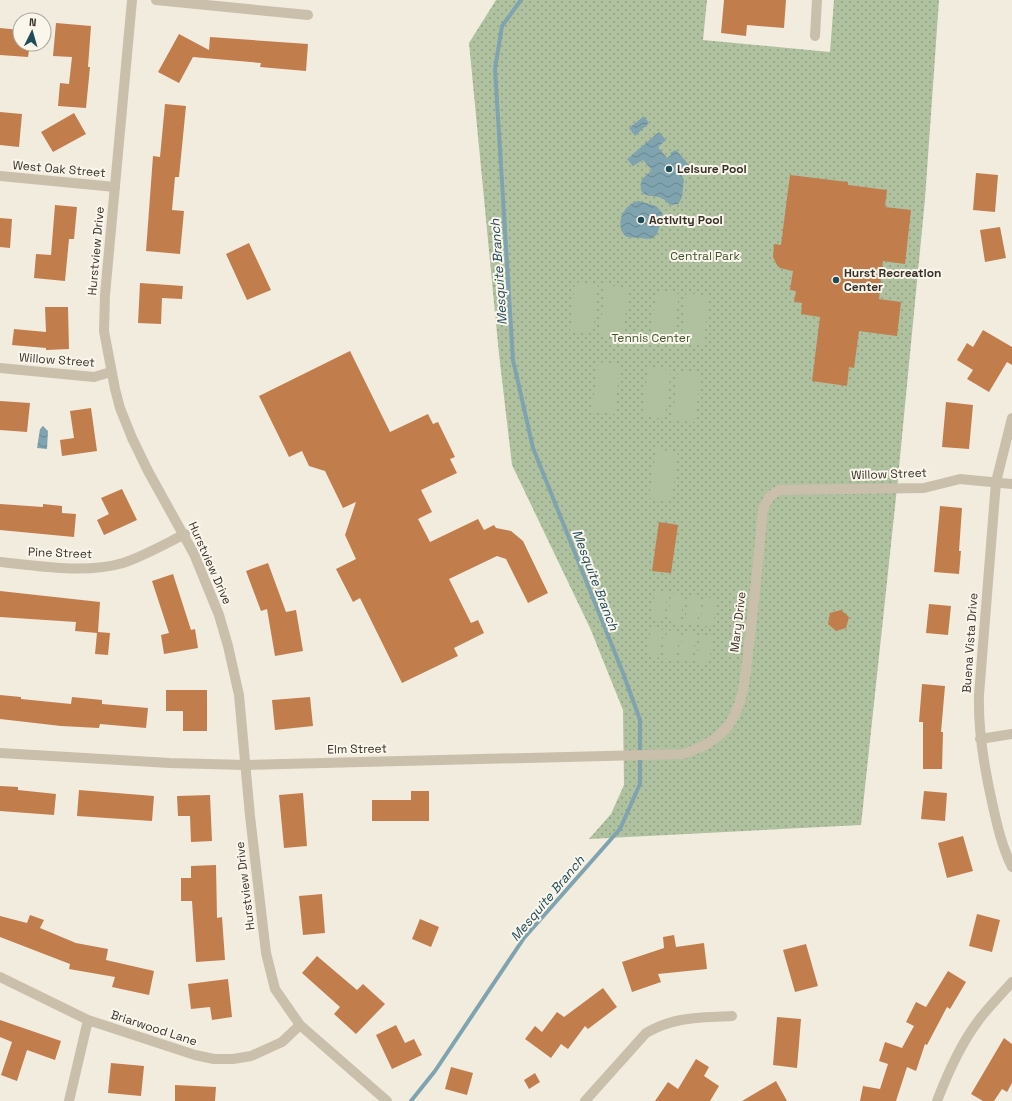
<svg xmlns="http://www.w3.org/2000/svg" width="1012" height="1101" font-family="'Space Grotesk',sans-serif">
  <defs>
    <pattern id="park-dots" width="8" height="8" patternUnits="userSpaceOnUse"><rect width="8" height="8" fill="#b0c19f"/><path d="M2 2h.1M6 6h.1" fill="none" stroke="#909d82" stroke-width="1.8" stroke-linecap="round"/></pattern>
    <pattern id="water-waves" width="16" height="10" patternUnits="userSpaceOnUse"><rect width="16" height="10" fill="#7fa4af"/><path d="M0 5q4-4 8 0t8 0" fill="none" stroke="#69868f"/></pattern>
  </defs>
  <rect width="100%" height="100%" fill="#f2ecdf"/>
  <path fill="url(#park-dots)" d="M496,0H707L703,40L830,52L834,0H939L925,199L897,488L861,825L589,839L611,814L624,785L623,710L590,628L512,465L499,354L469,43Z"/>
  <path fill="#b0c19f" d="M575,282L598,284L593,333L570,331Z
    M605,285L629,288L623,337L600,334Z
    M656,291L679,294L673,343L650,340Z
    M686,293L709,296L704,345L681,343Z
    M598,362L620,364L615,414L592,411Z
    M648,367L671,370L665,419L642,416Z
    M678,371L701,373L695,422L672,420Z
    M656,449L678,452L672,501L649,498Z
    M655,591L668,592L664,620L651,619Z
    M671,593L684,595L680,623L668,621Z
    M688,595L701,597L697,625L685,623Z
    M704,597L717,599L713,627L700,625Z
    M651,628L663,630L660,658L647,656Z
    M667,630L680,632L676,660L663,658Z
    M683,632L696,634L692,662L679,660Z
    M700,634L712,636L709,664L696,662Z"/>
  <path fill="url(#water-waves)" d="M644,116L649,123L635,136L629,128Z
    M659,132L666,140L658,147L667,158L671,155L670,153L676,150L690,166L686,172L685,171L681,174L684,180C682,189 684,198 678,204L670,205C667,202 663,198 659,197C646,195 637,196 642,179L652,170L643,160L633,166L627,159Z
    M639,201L656,206L662,212V220L657,234L651,239L627,237C613,227 623,203 639,201Z
    M43,426L48,431L47,449L37,448L40,429Z"/>
  <g fill="none" stroke-linecap="round" stroke-linejoin="round">
    <path stroke="#7fa4af" stroke-width="4" d="M411,1101L435,1071L524,938L620,829L640,784V720L623,673L533,448L513,360L495,69L502,26L521,0"/>
  </g>
  <path fill="#c27d4d" d="M724,0H786L784,28L747,25L746,36L721,33Z
    M56,23L91,26L88,67H90L86,108L58,106L60,83L69,84L72,57L53,56Z
    M0,28L20,30V44H30L28,57L0,55Z
    M179,34L209,50L210,37L308,44L306,71L260,67L261,63L193,57L179,83L158,72Z
    M165,104L186,106L179,177H175L172,210L184,211L180,254L146,251L153,156L160,157Z
    M0,112L22,114L19,147L0,145Z
    M74,113L86,134L53,152L41,132Z
    M976,173L998,175L995,212L973,210Z
    M790,175L848,182V185L887,190L885,207L911,210L905,264L883,261L879,299L901,302L897,336L859,331L854,368L849,367L847,386L812,381L820,317L801,314L802,303L794,302L796,291L790,290L793,271L780,268L777,265L773,257L774,244L781,245Z
    M55,205L77,207L74,239H69L65,281L34,278L36,254L51,255Z
    M0,218L12,219L10,248L0,247Z
    M1000,227L1006,258L985,262L980,230Z
    M249,243L271,290L247,300L226,254Z
    M140,283L183,286L182,299L162,298L161,324L138,323Z
    M45,307H68L69,349L46,350V348L12,345L14,329L46,332Z
    M983,330L1012,347V365L1007,362L989,392L967,379L973,370L957,360L967,343L973,347Z
    M350,351L390,432L428,414L433,424L438,422L455,457L450,459L457,473L421,490L432,512L418,519L430,542L478,519L484,530L494,525L496,528L511,531L523,541L548,593L528,603L506,559L497,556L449,579L471,623L478,620L484,633L454,648L458,656L402,683L360,598L353,602L336,569L356,559L345,535L356,502L343,508L325,471L309,466L302,451L289,457L259,396Z
    M0,401L30,403L27,432L0,430Z
    M946,402L973,405L969,449L942,447Z
    M91,408L97,451L62,456L60,440L74,438L70,411Z
    M122,489L137,520L104,535L97,520L109,514L101,498Z
    M0,504L43,507V504L62,506V513L76,514L74,537L0,530Z
    M940,506L962,508L959,551H961L959,574L934,572Z
    M659,522L678,525L671,573L652,571Z
    M268,563L286,612L296,610L303,651L275,656L267,609L261,611L246,571Z
    M173,574L191,630L195,629L198,648L164,654L161,635L169,633L152,581Z
    M0,591L100,602L98,632L110,633L108,655L95,654L97,633L75,631L76,622L0,617Z
    M929,604L951,606L948,635L926,633Z
    M841,610L849,617L846,628L836,631L828,624L830,613Z
    M922,684L945,686L941,732H943L942,769H923V722H919Z
    M166,690H207V731H183V711H166Z
    M0,695L21,697V699L71,704L72,697L102,700V704L148,708L146,728L100,724L99,728L61,726L0,719Z
    M310,697L313,726L275,730L272,700Z
    M0,786L18,787V790L56,794L54,815L0,811Z
    M79,790L154,796L152,821L77,816Z
    M411,791H429V821H372V800H411Z
    M924,791L947,793L945,821L921,819Z
    M303,793L307,846L284,848L279,795Z
    M210,795L212,841L191,842L190,816H178L177,796Z
    M963,836L973,871L947,878L938,843Z
    M216,865L217,918L222,917L225,960L196,962L192,901H181V878H191V866Z
    M322,894L325,933L303,935L299,896Z
    M977,914L1000,920L992,952L969,946Z
    M30,915L44,920L40,928L76,943L108,949L106,960L154,971L149,995L112,987L115,977L69,969L70,964L0,937V916L27,923Z
    M420,919L439,927L431,947L412,939Z
    M674,935L676,947L704,943L707,969L658,974L661,982L632,992L622,962L664,948L663,937Z
    M806,944L818,986L795,992L783,950Z
    M317,956L357,990L363,984L385,1004L356,1034L334,1014L340,1007L302,973Z
    M948,971L966,982L950,1009L947,1007L927,1045L925,1044L916,1071L907,1067L896,1101H860L863,1086L880,1089L888,1064L879,1061L885,1042L902,1048L914,1026L906,1022L916,1002L926,1007Z
    M228,979L232,1017L212,1020L210,1007L191,1009L188,984Z
    M603,988L617,1007L588,1029L585,1026L568,1049L561,1044L551,1058L525,1039L535,1026L542,1032L557,1012L564,1017Z
    M777,1017L801,1019L797,1068L773,1065Z
    M0,1020L61,1041L55,1060L27,1050L17,1081L1,1075L12,1042L0,1037Z
    M396,1025L405,1043L414,1039L422,1055L392,1069L376,1035Z
    M1004,1038L1012,1044V1083L1007,1092L1002,1089L994,1101H983L971,1094Z
    M696,1059L709,1067L704,1076L719,1086L710,1101H655L668,1082L678,1089Z
    M111,1063L144,1066L141,1096L108,1093Z
    M451,1067L473,1073L467,1095L445,1089Z
    M535,1073L540,1082L529,1089L524,1080Z
    M776,1081L787,1101H742Z
    M175,1085L216,1087L215,1101H175Z"/>
  <g fill="none" stroke-linecap="round" stroke-linejoin="round">
    <path stroke="#cabfab" stroke-width="10" d="M156,0L308,15
      M815,36L817,0
      M0,176L115,187
      M0,368L94,377L111,372
      M1012,418L996,482L979,695C978,731 984,767 992,802C997,825 1002,847 1012,867
      M0,562C38,566 86,574 123,563C144,556 165,544 185,534
      M980,739L1012,734
      M0,753L170,763L246,765L683,754C702,748 721,739 732,720C746,696 746,664 750,637C755,595 759,552 763,509L769,497L779,490L924,488L960,479L1012,484
      M0,977L88,1020L195,1055L214,1059H233L251,1056L282,1042L300,1025
      M69,1101L88,1020
      M585,1101L646,1033C675,1016 700,1018 732,1016
      M937,1101C947,1075 959,1047 976,1024C986,1009 1000,996 1012,982"/>
    <path stroke="#cabfab" stroke-width="10" d="M132,0L105,295L104,331L115,389L120,408L132,438L148,471L194,554L219,615L228,646L239,695L250,816L266,953L275,989L300,1025L387,1101"/>
  </g>
  <g fill="#204c59" stroke="#faf6ec" stroke-width="1.5">
    <circle cx="669" cy="169" r="4"/>
    <circle cx="641" cy="220" r="4"/>
    <circle cx="836" cy="280" r="4"/>
  </g>
  <g text-anchor="middle" stroke-width="4" stroke-linejoin="round" paint-order="stroke">
    <g font-size="12" fill="#38312a" stroke="#faf6ec">
      <text transform="translate(59 169) rotate(5)" y="4">West Oak Street</text>
      <text transform="translate(96 251) rotate(-85)" y="4">Hurstview Drive</text>
      <text transform="translate(57 360) rotate(4)" y="4">Willow Street</text>
      <text transform="translate(889 474) rotate(-2)" y="4">Willow Street</text>
      <text transform="translate(60 553) rotate(2)" y="4">Pine Street</text>
      <text transform="translate(210 563) rotate(66)" y="4">Hurstview Drive</text>
      <text transform="translate(738 622) rotate(-83)" y="4">Mary Drive</text>
      <text transform="translate(970 643) rotate(-86)" y="4">Buena Vista Drive</text>
      <text transform="translate(357 749) rotate(-1)" y="4">Elm Street</text>
      <text transform="translate(245 886) rotate(-97)" y="4">Hurstview Drive</text>
      <text transform="translate(154 1028) rotate(18)" y="4">Briarwood Lane</text>
    </g>
    <g font-size="12" font-weight="bold" fill="#38312a" stroke="#faf6ec" text-anchor="start">
      <text x="677" y="173">Leisure Pool</text>
      <text x="649" y="224">Activity Pool</text>
      <text x="844" y="277">Hurst Recreation<tspan x="844" dy="14">Center</tspan></text>
    </g>
    <g font-size="12" fill="#41562e" stroke="#faf6ec">
      <text x="705" y="260">Central Park</text>
      <text x="651" y="342">Tennis Center</text>
    </g>
    <g font-size="13" font-style="italic" fill="#204c59" stroke="#faf6ec">
      <text transform="translate(498 272) rotate(-94)" y="5">Mesquite Branch</text>
      <text transform="translate(596 580) rotate(69)" y="5">Mesquite Branch</text>
      <text transform="translate(547 898) rotate(-50)" y="5">Mesquite Branch</text>
    </g>
  </g>
  <g transform="translate(32 32) rotate(5)"><circle r="19" fill="#faf6ec" stroke="#aca79e"/>
  <path d="M0-3L7 15L0 10L-7 15Z" fill="#204c59"/>
  <text y="-6" font-size="11" font-weight="bold" text-anchor="middle" fill="#38312a">N</text>
  </g>
</svg>
